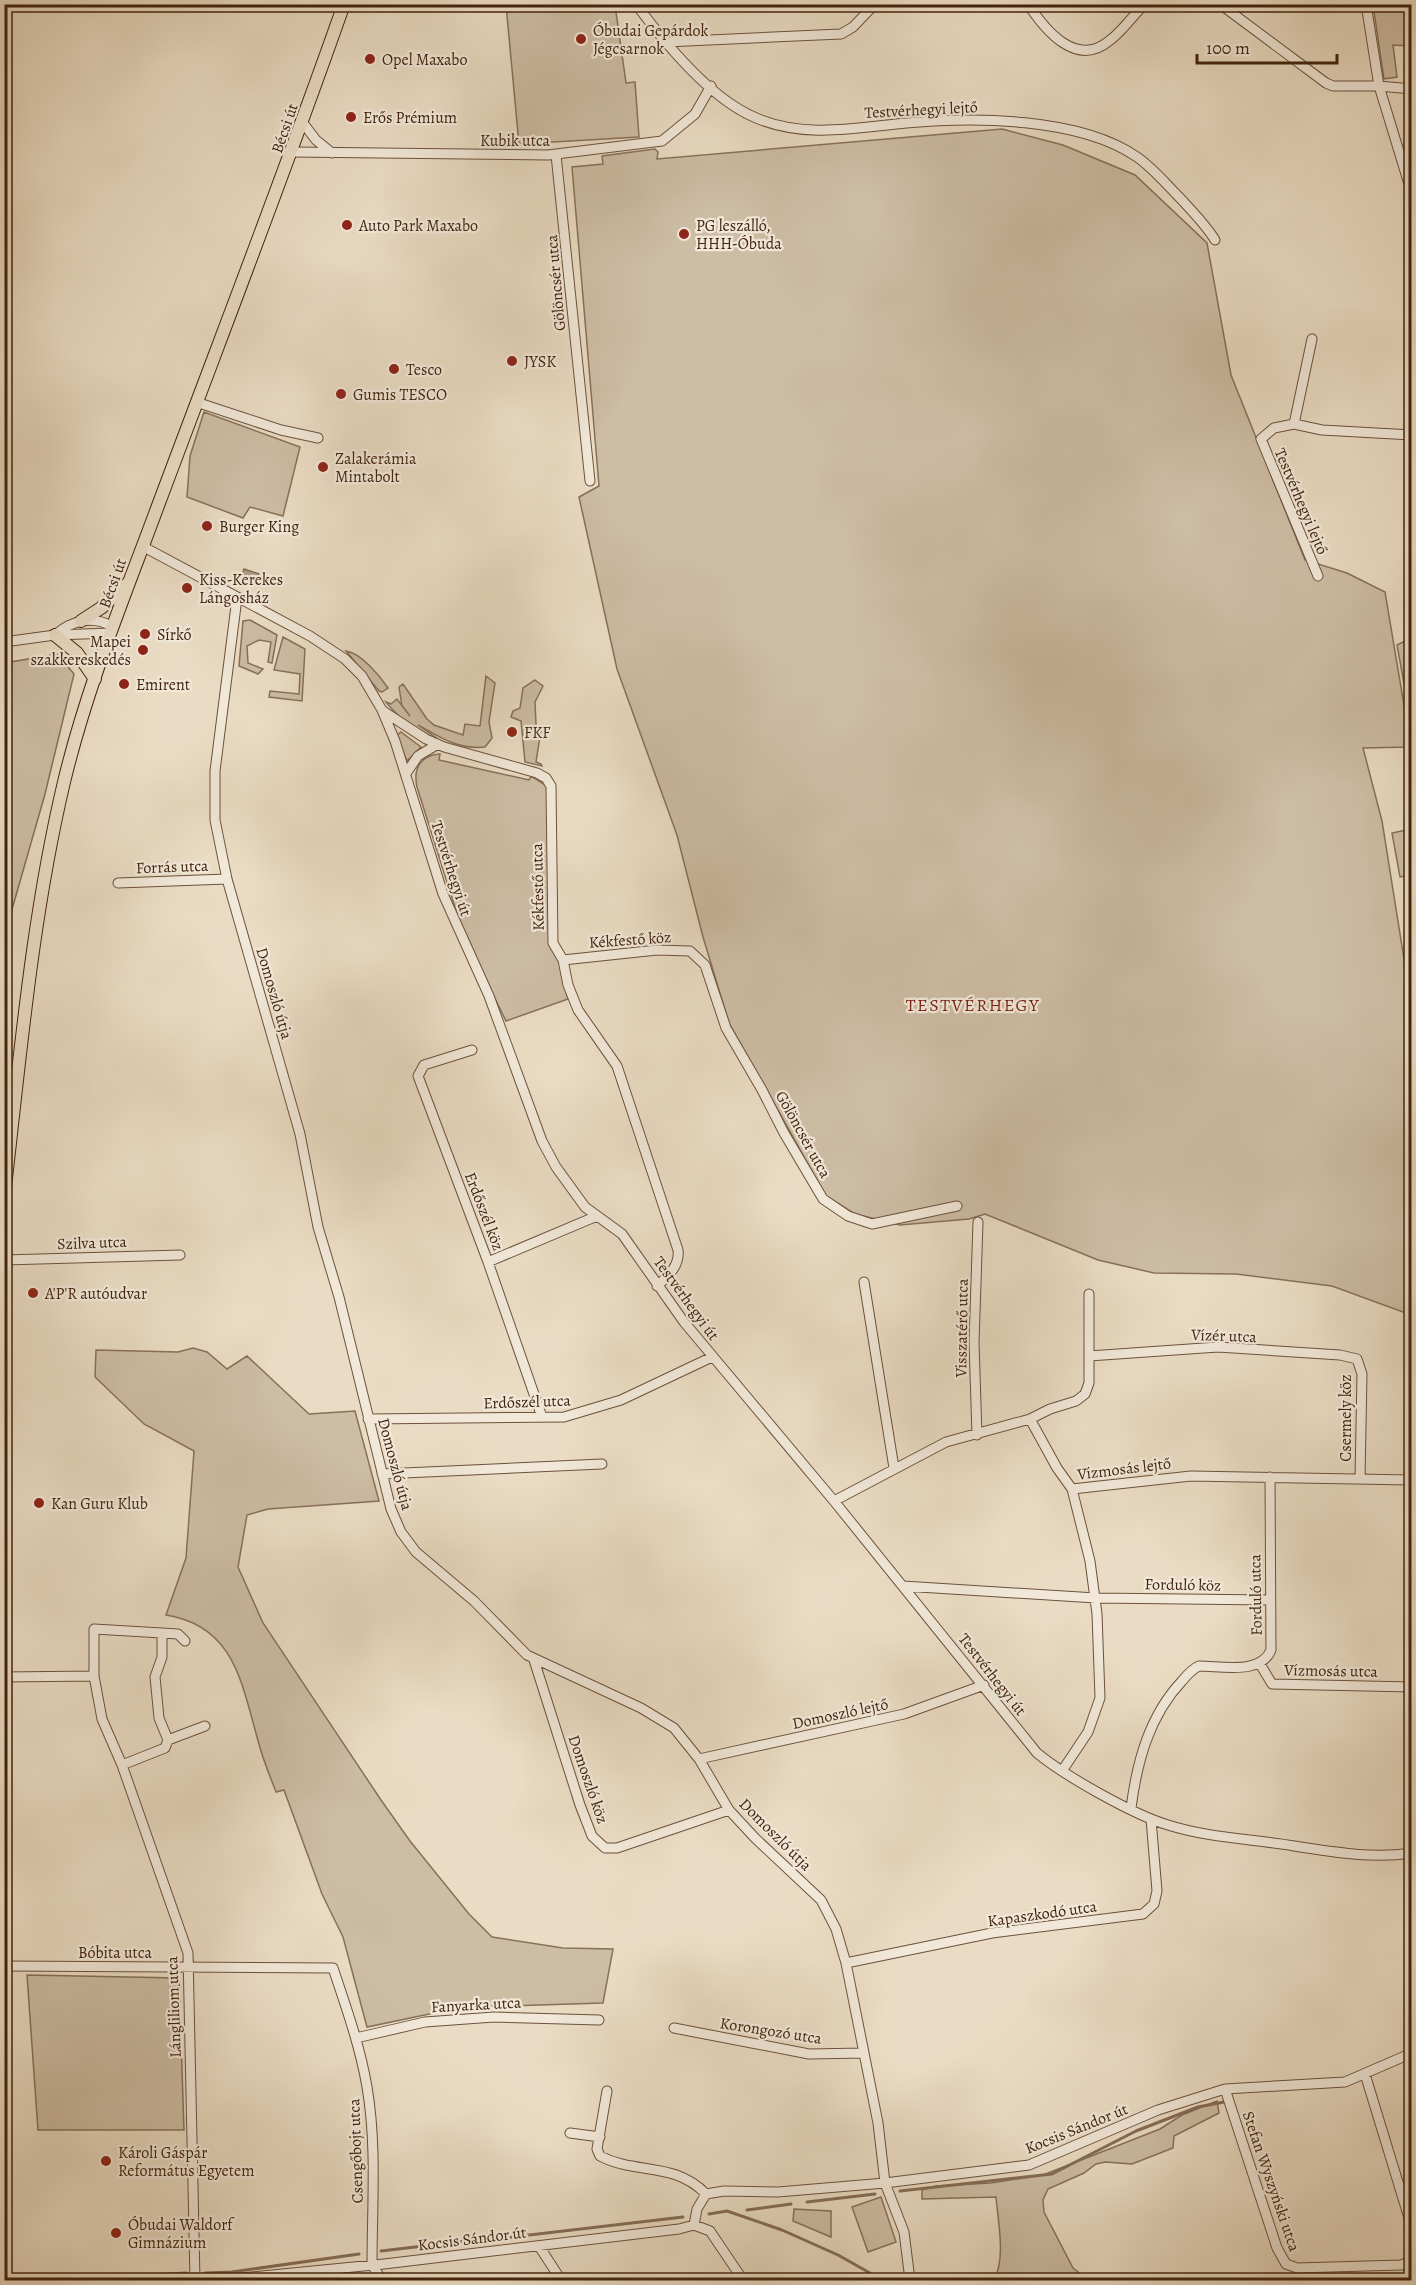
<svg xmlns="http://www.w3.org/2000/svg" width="1416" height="2285" font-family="Alegreya,serif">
  <rect width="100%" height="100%" fill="#eadcc4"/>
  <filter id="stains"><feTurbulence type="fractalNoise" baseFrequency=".00333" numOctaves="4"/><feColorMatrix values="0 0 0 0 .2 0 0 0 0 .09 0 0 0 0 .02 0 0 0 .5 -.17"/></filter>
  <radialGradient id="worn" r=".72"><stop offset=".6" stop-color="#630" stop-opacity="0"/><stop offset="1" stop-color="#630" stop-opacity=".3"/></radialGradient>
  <path fill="#cdbda5" stroke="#887059" stroke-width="1.5" d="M506,5H615L626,83L635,82L639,137L519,144Z
    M1373,5L1411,8V46L1393,45L1397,77L1384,79Z
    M1002,129L1063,145L1135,175L1207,243L1231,375L1305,560L1347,573L1385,592L1411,747L1363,748L1382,821L1411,1003V1315L1332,1286L1236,1274L1154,1273L1098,1260L985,1214L969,1219L900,1225L855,1214L826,1196L729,1023L703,937L677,835L617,669L579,497L599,486L572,167L603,164L602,156L655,149L658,152L657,159Z
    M204,412L300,447L283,516L250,507L243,518L187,497L190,456Z
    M250,620L277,635L272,663L268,662L271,642L259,640L247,646L248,663L263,669L258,674L239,666L243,621Z
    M283,637L305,649L302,701L269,697L270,691L299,694L300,674L274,670Z
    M1411,638V688L1405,689L1397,645Z
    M346,651C361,653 380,676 388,688L382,692L379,691Z
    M57,654L74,674L45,794L9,920L5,959V663Z
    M486,676L495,683L489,722L492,738L485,747C458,750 440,737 418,725L441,741C420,733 400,720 386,702L391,704L397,699L410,716L402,706L399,687L403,684L427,719L434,725L463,735L465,724L480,726Z
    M535,680L543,686L535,702L536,725L541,730L536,762L541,764L542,766L525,762L521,721L511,717L513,711L520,708L523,688Z
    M401,732L421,747L407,761L396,736Z
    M440,754L439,760L529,780L531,776L547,786L548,845L559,958L568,999L506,1021L464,936L417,787C413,769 420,755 440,754Z
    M1411,829V875L1400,877L1392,833Z
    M193,1348L207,1352L227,1369L247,1356L309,1414L355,1411L379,1501L268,1509L247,1515L238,1567L263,1623L381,1800L410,1841L469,1914L492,1937L563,1948L613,1949L603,2003L477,2007L439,2012L367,2027L343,1937L322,1894L284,1790L276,1792C270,1776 263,1760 259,1744C242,1686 236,1626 166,1615L186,1558L194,1451L144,1424L95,1377L96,1350L178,1352Z
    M27,1975L179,1978L184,2130H38Z
    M1217,2101L1219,2113L1174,2136L1173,2148L1132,2164L1105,2162L1096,2164L1084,2173L1048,2189L1043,2200L1044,2212L1073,2268L1086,2278L1084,2280H994C1006,2258 998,2222 996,2197L922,2199V2190L936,2186L991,2183L1043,2175L1160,2129L1182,2115Z
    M881,2197L896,2242L868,2252L852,2207Z
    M794,2209L831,2211V2237L793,2221Z"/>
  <path fill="#b19d86" stroke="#856c56" stroke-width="1.5" d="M244,569L259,574L256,583L241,578Z"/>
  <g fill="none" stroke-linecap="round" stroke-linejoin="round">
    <path stroke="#856c56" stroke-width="3" d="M900,2191L1052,2174L1136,2131L1198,2107L1224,2102
      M807,2202L875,2194
      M747,2210L791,2204
      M709,2214L727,2211L782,2230L838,2255L870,2273
      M487,2240L683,2217
      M381,2251L475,2240
      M205,2273L232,2272L359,2254
      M64,2280L186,2273"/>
    <g stroke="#6c513b" stroke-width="11">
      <path id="minor" d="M636,4C664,42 710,98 754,117C803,139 855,128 906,123C974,117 1079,117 1137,157C1153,168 1166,184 1180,198C1191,210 1206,225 1215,240
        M1028,4C1045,30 1076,68 1109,41C1123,31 1132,16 1145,4
        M1220,4L1326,83L1333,86H1379L1412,89
        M1366,4L1379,86L1412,194
        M1400,4L1412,5
        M200,7L201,4
        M666,42L841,34L853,27L875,4
        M303,123L316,140L332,153
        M293,152L548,155L662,141L695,114L711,86
        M556,155L590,481
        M1312,339L1294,424L1274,428L1261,439L1318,576
        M196,402L281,430L318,438
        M1294,424L1322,430L1412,435
        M142,546L310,636L345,659L362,676L382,710L395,741L443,894L489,996L542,1141L556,1167L585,1207L622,1234L684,1322L834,1501L1037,1753C1065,1776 1134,1815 1168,1825C1209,1838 1252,1839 1294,1846C1334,1852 1371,1859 1412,1853
        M237,598L215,771V820L227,879L300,1134L318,1227L339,1297L391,1509L401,1532L416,1552L474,1601L527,1655L641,1708L674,1728L699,1759L729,1810L755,1838L821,1900L836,1929L846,1963L878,2123L885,2183L904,2232L910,2280
        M55,635C72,620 93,615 113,627
        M4,642L55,635L111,633
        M383,711L426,739L444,747L537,773L546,778L551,786L553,943L563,960L568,985L578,1010L617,1066L678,1250C680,1266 668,1276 657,1286
        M407,772L418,756L438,744
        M118,883L227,879
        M563,960L657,950L690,951L705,965L726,1028L762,1090L784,1133L823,1199L848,1216L872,1224L957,1206
        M472,1050L424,1065L418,1076L488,1262L542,1417
        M4,1260L180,1255
        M488,1262L597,1216
        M864,1282L894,1468
        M1089,1356L1218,1347L1340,1355L1357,1359L1362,1374L1360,1479
        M368,1419L564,1417L621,1400L712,1357
        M1030,1419L1057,1468L1072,1489L1090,1561L1097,1614L1100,1698L1088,1732L1062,1771
        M977,1435L974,1343L978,1222
        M382,1474L602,1464
        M1072,1489L1191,1476L1412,1480
        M834,1501L946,1442L1030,1419L1050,1409L1076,1401L1085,1394L1089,1383V1294
        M903,1586L1096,1598L1270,1600
        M162,1633L178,1634L185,1641
        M534,1660L580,1805L592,1836L605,1848H617L729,1810
        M1260,1664L1272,1684L1412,1687
        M4,1677L94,1676
        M168,1740L205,1726
        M699,1759L904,1714L984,1685
        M122,1765L165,1748L168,1740L159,1718L155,1677L162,1657V1633L94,1629V1676L102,1719L122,1765L188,1953L195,2280
        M1131,1808C1137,1762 1149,1716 1182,1681C1187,1675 1192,1669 1199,1666C1222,1666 1261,1675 1271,1650L1270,1477
        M846,1963L992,1933L1143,1914L1154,1904L1157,1891L1151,1819
        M4,1966L333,1968C346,2007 360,2046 367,2087C377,2145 372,2207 372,2265L382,2280
        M674,2028L809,2054L864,2053
        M356,2038L425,2022L494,2017L599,2020
        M1365,2074L1412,2228
        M1225,2089L1277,2248L1286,2264L1297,2268L1401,2265L1412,2261
        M607,2091L597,2149L600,2156C636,2175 674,2161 706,2194
        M570,2133L600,2137
        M694,2225L697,2209L706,2194L724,2191L778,2192L885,2183L1029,2165L1158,2110L1225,2089L1345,2082L1412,2053
        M539,2246L561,2280
        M220,2280L384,2264L679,2229L694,2225L710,2231L743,2280"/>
    </g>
    <g stroke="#42230d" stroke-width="14">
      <path id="major" d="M81,621L101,608L127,584
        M55,635L77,653L95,679
        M4,1196C20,1058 32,917 64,782C87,686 125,595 159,503C221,337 285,172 344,4"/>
    </g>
    <use href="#minor" stroke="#f1e8d9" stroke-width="9"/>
    <use href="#major" stroke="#eadcc4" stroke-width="12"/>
  </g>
  <g fill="#8f2418" stroke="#f1e8d9" stroke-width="2">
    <circle cx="581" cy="39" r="6"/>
    <circle cx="370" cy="59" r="6"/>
    <circle cx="351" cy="117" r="6"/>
    <circle cx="347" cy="225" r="6"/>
    <circle cx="684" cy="234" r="6"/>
    <circle cx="512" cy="361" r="6"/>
    <circle cx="394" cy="369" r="6"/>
    <circle cx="341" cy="394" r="6"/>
    <circle cx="323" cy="467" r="6"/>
    <circle cx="207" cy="526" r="6"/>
    <circle cx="187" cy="588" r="6"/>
    <circle cx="145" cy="634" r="6"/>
    <circle cx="143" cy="650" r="6"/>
    <circle cx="124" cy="684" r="6"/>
    <circle cx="512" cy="732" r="6"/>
    <circle cx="33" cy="1293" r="6"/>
    <circle cx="39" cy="1503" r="6"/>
    <circle cx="106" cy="2161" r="6"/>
    <circle cx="116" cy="2233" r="6"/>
  </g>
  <g text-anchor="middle" stroke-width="4.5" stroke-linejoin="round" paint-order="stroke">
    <g font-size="16" fill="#42230d" stroke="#f1e8d9" text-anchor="start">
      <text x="593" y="36">Óbudai Gepárdok<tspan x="593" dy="18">Jégcsarnok</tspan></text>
      <text x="382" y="65">Opel Maxabo</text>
      <text x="363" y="123">Erős Prémium</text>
      <text x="359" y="231">Auto Park Maxabo</text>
      <text x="696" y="231">PG leszálló,<tspan x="696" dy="18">HHH-Óbuda</tspan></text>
      <text x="524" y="367">JYSK</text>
      <text x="406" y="375">Tesco</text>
      <text x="353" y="400">Gumis TESCO</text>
      <text x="335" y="464">Zalakerámia<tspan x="335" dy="18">Mintabolt</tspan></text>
      <text x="219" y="532">Burger King</text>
      <text x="199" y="585">Kiss-Kerekes<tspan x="199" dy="18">Lángosház</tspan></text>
      <text x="157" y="640">Sírkő</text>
      <text x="131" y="647" text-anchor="end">Mapei<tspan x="131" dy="18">szakkereskedés</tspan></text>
      <text x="136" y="690">Emirent</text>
      <text x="524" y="738">FKF</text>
      <text x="45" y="1299">A'P'R autóudvar</text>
      <text x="51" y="1509">Kan Guru Klub</text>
      <text x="118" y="2158">Károli Gáspár<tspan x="118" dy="18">Református Egyetem</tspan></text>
      <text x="128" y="2230">Óbudai Waldorf<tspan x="128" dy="18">Gimnázium</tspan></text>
    </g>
    <g font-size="16" fill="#42230d" stroke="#f1e8d9">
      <text transform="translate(921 109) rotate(-3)" y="6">Testvérhegyi lejtő</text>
      <text transform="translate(284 128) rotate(-71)" y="6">Bécsi út</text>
      <text x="515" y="146">Kubik utca</text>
      <text transform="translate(555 283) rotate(-95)" y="6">Gölöncsér utca</text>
      <text transform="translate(1302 501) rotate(67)" y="6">Testvérhegyi lejtő</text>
      <text transform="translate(112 583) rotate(-70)" y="6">Bécsi út</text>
      <text transform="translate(172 866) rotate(-2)" y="6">Forrás utca</text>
      <text transform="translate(452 868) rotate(72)" y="6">Testvérhegyi út</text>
      <text transform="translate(537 887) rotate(-91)" y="6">Kékfestő utca</text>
      <text transform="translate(630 939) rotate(-4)" y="6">Kékfestő köz</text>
      <text transform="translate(275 993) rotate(74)" y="6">Domoszló útja</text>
      <text transform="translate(804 1134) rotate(61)" y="6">Gölöncsér utca</text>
      <text transform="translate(485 1211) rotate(69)" y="6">Erdőszél köz</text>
      <text transform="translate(92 1242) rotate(-2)" y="6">Szilva utca</text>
      <text transform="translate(687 1298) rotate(54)" y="6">Testvérhegyi út</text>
      <text transform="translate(961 1328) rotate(-89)" y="6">Visszatérő utca</text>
      <text transform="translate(1224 1335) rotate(2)" y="6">Vízér utca</text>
      <text transform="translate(527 1401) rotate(-2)" y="6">Erdőszél utca</text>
      <text transform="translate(1345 1418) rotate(-90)" y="6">Csermely köz</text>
      <text transform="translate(396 1464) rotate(75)" y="6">Domoszló útja</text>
      <text transform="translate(1124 1468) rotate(-7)" y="6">Vízmosás lejtő</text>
      <text transform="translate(1183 1584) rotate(1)" y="6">Forduló köz</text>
      <text transform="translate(1255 1595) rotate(-91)" y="6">Forduló utca</text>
      <text transform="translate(1331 1670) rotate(1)" y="6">Vízmosás utca</text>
      <text transform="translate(993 1674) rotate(52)" y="6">Testvérhegyi út</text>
      <text transform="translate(840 1713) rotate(-12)" y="6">Domoszló lejtő</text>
      <text transform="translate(589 1779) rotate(71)" y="6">Domoszló köz</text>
      <text transform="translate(776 1834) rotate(45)" y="6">Domoszló útja</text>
      <text transform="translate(1042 1913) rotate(-8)" y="6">Kapaszkodó utca</text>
      <text x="115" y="1958">Bóbita utca</text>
      <text transform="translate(476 2004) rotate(-3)" y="6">Fanyarka utca</text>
      <text transform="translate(173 2007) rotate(-92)" y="6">Lángliliom utca</text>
      <text transform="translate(771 2030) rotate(9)" y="6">Korongozó utca</text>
      <text transform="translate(1076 2128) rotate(-22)" y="6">Kocsis Sándor út</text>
      <text transform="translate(355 2151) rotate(-92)" y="6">Csengőbojt utca</text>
      <text transform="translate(1272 2181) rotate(71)" y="6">Stefan Wyszyński utca</text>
      <text transform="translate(472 2238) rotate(-7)" y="6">Kocsis Sándor út</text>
    </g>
    <g font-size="18" letter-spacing="1.5" fill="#7a1f14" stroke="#f1e8d9">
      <text x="973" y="1011">TESTVÉRHEGY</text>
    </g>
  </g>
  <rect width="1416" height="2285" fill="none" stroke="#eadcc4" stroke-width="24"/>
  <rect x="6" y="6" width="1404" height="2273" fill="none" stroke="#42230d" stroke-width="3"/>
  <rect x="12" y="12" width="1392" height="2261" fill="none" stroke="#42230d" stroke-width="1.5"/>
  <path d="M1197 54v9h140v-9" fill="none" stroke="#42230d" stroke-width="3"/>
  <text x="1206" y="54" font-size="18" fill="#42230d" stroke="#f1e8d9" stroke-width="4.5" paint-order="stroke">100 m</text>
  <rect width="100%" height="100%" filter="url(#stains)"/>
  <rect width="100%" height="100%" fill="url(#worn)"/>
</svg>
